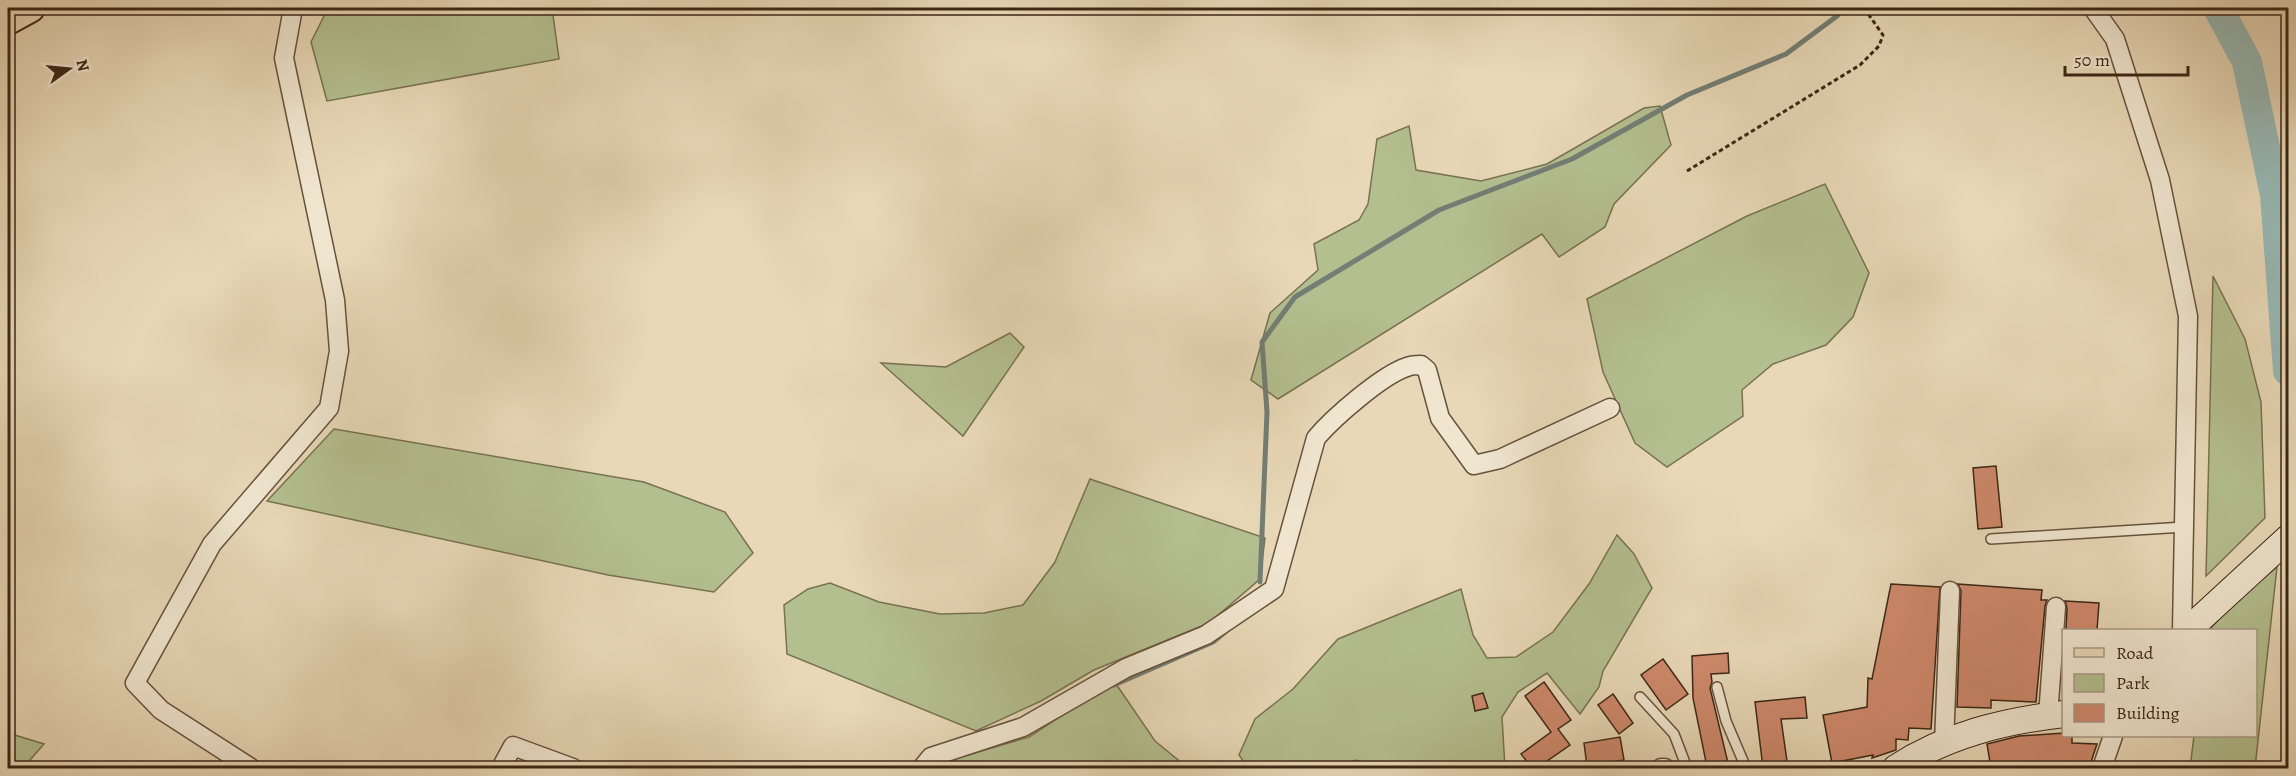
<svg xmlns="http://www.w3.org/2000/svg" width="2296" height="776" font-family="Alegreya,serif">
  <rect width="100%" height="100%" fill="#e8d8b7"/>
  <filter id="stains"><feTurbulence type="fractalNoise" baseFrequency=".00333" numOctaves="4"/><feColorMatrix values="0 0 0 0 .2 0 0 0 0 .09 0 0 0 0 .02 0 0 0 .5 -.17"/></filter>
  <radialGradient id="worn" r=".72"><stop offset=".6" stop-color="#630" stop-opacity="0"/><stop offset="1" stop-color="#630" stop-opacity=".3"/></radialGradient>
  <path fill="#b4bf8f" stroke="#787252" stroke-width="1.5" d="M328,8H552L559,59L327,101L311,42Z
    M1660,106L1671,145L1614,204L1605,227L1559,257L1542,234L1278,399L1251,380L1270,313L1318,270L1314,244L1359,220L1368,204L1377,139L1409,126L1416,170L1481,181L1547,164L1644,108Z
    M1825,184L1869,273L1853,317L1826,345L1773,364L1742,390L1743,416L1667,467L1635,443L1603,372L1587,299L1747,216Z
    M2213,276L2245,339L2261,402L2265,518L2206,576Z
    M1010,333L1024,347L963,436L881,363L946,367Z
    M334,429L644,482L725,512L753,553L714,592L608,575L267,501Z
    M1090,479L1265,538L1260,579L1209,623L1094,670L1041,701L976,731L787,654L784,605L808,589L830,583L879,602L940,614L984,613L1023,605L1055,562Z
    M1617,535L1634,554L1652,588L1603,671L1599,687L1580,714L1547,673L1518,692L1502,717L1505,768H1376L1356,760L1336,768H1248L1239,755L1255,719L1293,689L1338,639L1461,589L1473,635L1487,658L1516,657L1553,632L1589,584Z
    M2277,567L2255,768H2190L2194,736H2256V630H2209L2238,599Z
    M1114,681L1155,741L1188,768H933L937,764L1029,737Z
    M8,733L44,744L23,768H8Z"/>
  <g fill="none" stroke-linecap="round" stroke-linejoin="round">
    <path stroke="#737e75" stroke-width="5" d="M1260,582L1267,412L1262,342L1295,297L1439,210L1572,159L1687,95L1786,54L1837,16L1843,8
      M1114,685L1213,642L1225,632"/>
    <path stroke="#98b9b5" stroke-width="30" d="M2218,8L2247,62L2275,195L2288,371"/>
  </g>
  <path fill="#ce896c" stroke="#3c2616" stroke-width="1.5" d="M1996,466L2002,527L1978,529L1973,468Z
    M1891,584L1940,587L1931,729L1909,728L1908,740L1896,739V750L1872,758L1873,755L1832,763L1823,715L1867,707L1868,678L1872,679Z
    M1958,584L2042,590L2041,600H2047L2045,606L2036,702L1991,700V708L1957,707L1961,591Z
    M2065,601L2099,603L2097,630H2066L2067,608Z
    M1728,653L1729,673L1711,674L1712,682L1710,688L1728,763L1707,767L1693,698L1692,656Z
    M1663,659L1688,694L1666,710L1641,675Z
    M1544,682L1571,720L1558,729L1570,745L1537,768H1532L1521,754L1551,732L1525,696Z
    M1483,693L1488,708L1475,711L1472,696Z
    M1613,694L1633,723L1619,734L1598,705Z
    M1805,697L1807,718L1781,719L1788,768H1763L1755,702Z
    M2064,733V735H2072V743L2097,744L2089,768H1991L1987,744L2019,736Z
    M1620,737L1624,760L1587,766L1584,743Z"/>
  <g fill="none" stroke-linecap="round" stroke-linejoin="round">
    <g stroke="#67523e" stroke-width="12">
      <path id="lane" d="M1991,539L2184,527
        M1717,687L1726,721L1746,768
        M1640,697L1674,734L1687,768"/>
    </g>
    <g stroke="#67523e" stroke-width="21">
      <path id="street" d="M2093,8L2115,39L2160,180L2188,316L2182,630
        M2048,716L2056,607
        M1944,744L1950,591
        M251,768L161,710L135,683L212,544L329,408L339,351L335,300L284,58L293,8
        M501,768L513,746L573,768
        M922,768L931,757L1023,727L1126,668L1206,635L1274,589L1316,438C1333,418 1382,375 1407,367C1411,365 1417,365 1421,365L1427,370L1440,418L1474,465L1500,459L1610,408
        M1661,768H1665
        M2102,768L2113,736"/>
    </g>
    <g stroke="#3c2616" stroke-width="28">
      <path id="secondary" d="M2188,630L2288,538
        M1896,768C1947,735 2003,721 2064,714"/>
    </g>
    <g stroke="#3c2616" stroke-width="32">
      <path id="primary" d="M8,20L30,8"/>
    </g>
    <path stroke="#3c2616" stroke-width="3" stroke-dasharray="4.5 3" stroke-linecap="butt" d="M1687,171L1860,65L1879,46L1883,35L1864,8"/>
    <use href="#lane" stroke="#f0e6d0" stroke-width="9"/>
    <use href="#street" stroke="#f0e6d0" stroke-width="18"/>
    <use href="#secondary" stroke="#f0e6d0" stroke-width="26"/>
    <use href="#primary" stroke="#e8d8b7" stroke-width="28"/>
  </g>
  <rect width="2296" height="776" fill="none" stroke="#e8d8b7" stroke-width="30"/>
  <rect x="9" y="9" width="2278" height="758" fill="none" stroke="#3c2616" stroke-width="3"/>
  <rect x="15" y="15" width="2266" height="746" fill="none" stroke="#3c2616" stroke-width="1.5"/>
  <rect x="2062" y="629" width="195" height="108" fill="#f0e6d0" stroke="#a89986" stroke-width="1.5"/>
  <rect x="2074" y="648" width="30" height="9" fill="#e8d8b7" stroke="#a89986" stroke-width="1.5"/>
  <text x="2116" y="659" font-size="18" fill="#3c2616">Road</text>
  <rect x="2074" y="674" width="30" height="18" fill="#b4bf8f" stroke="#a89986" stroke-width="1.5"/>
  <text x="2116" y="689" font-size="18" fill="#3c2616">Park</text>
  <rect x="2074" y="704" width="30" height="18" fill="#ce896c" stroke="#a89986" stroke-width="1.5"/>
  <text x="2116" y="719" font-size="18" fill="#3c2616">Building</text>
  <g transform="translate(69 69) rotate(75)" stroke="#f0e6d0" stroke-width="4.5" paint-order="stroke">
  <path d="M0-4.5L10 22L0 15L-10 22Z" fill="#3c2616"/>
  <text y="-9" font-size="16" font-weight="bold" text-anchor="middle" fill="#3c2616">N</text>
  </g>
  <path d="M2065 66v9h123v-9" fill="none" stroke="#3c2616" stroke-width="3"/>
  <text x="2074" y="66" font-size="18" fill="#3c2616" stroke="#f0e6d0" stroke-width="4.5" paint-order="stroke">50 m</text>
  <rect width="100%" height="100%" filter="url(#stains)"/>
  <rect width="100%" height="100%" fill="url(#worn)"/>
</svg>
